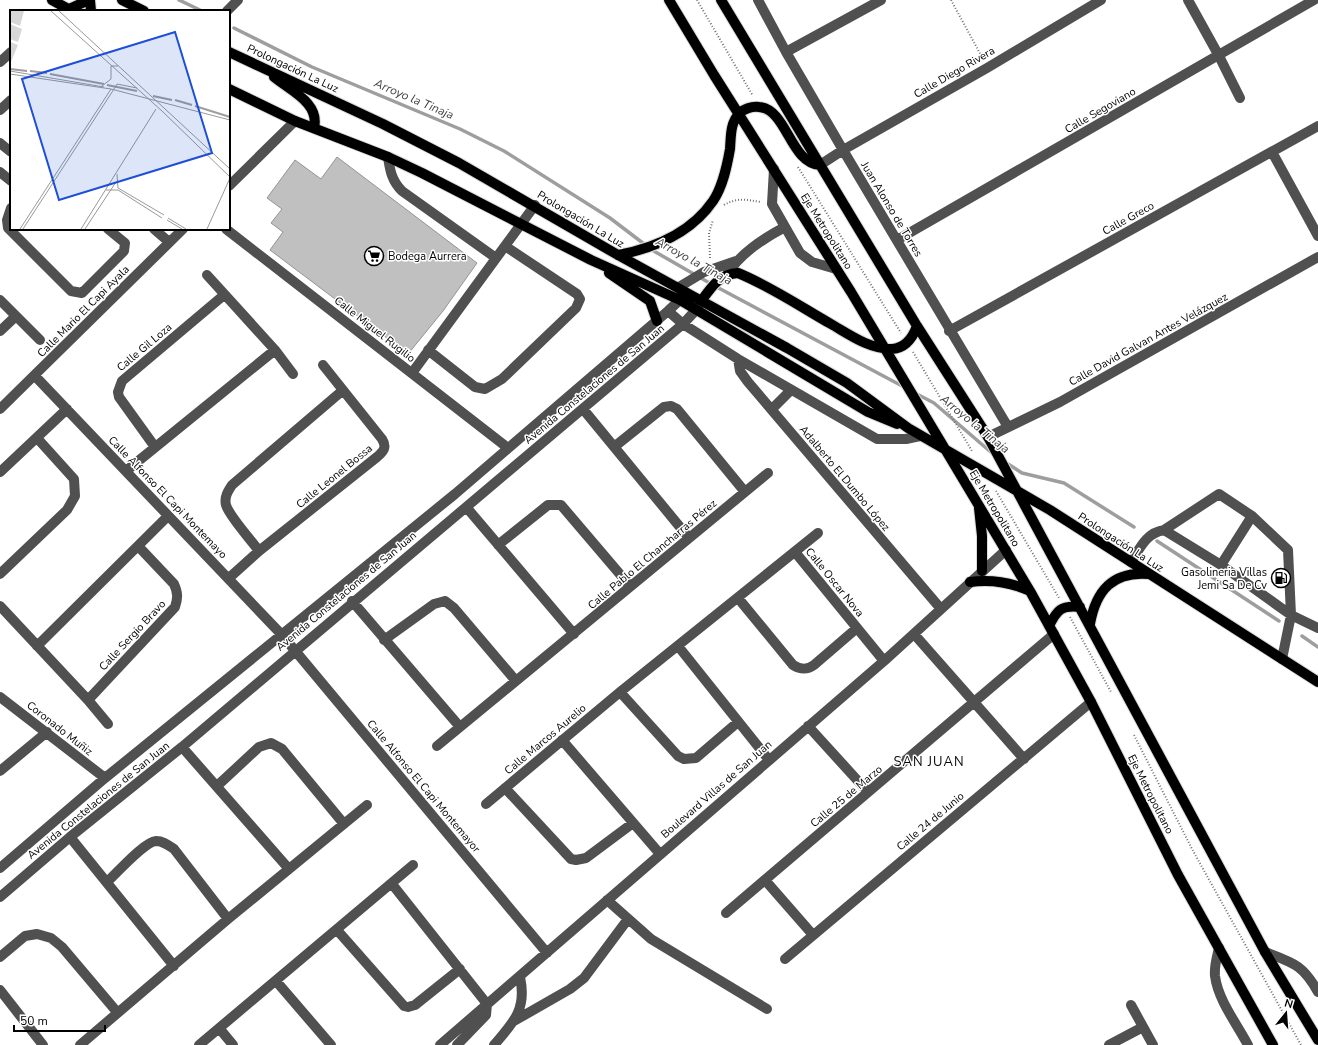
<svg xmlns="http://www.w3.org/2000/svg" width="1318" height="1045" font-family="'Nunito Sans',sans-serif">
  <rect width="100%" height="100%" fill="#fff"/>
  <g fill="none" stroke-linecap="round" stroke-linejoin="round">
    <path stroke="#9e9e9e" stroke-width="3.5" d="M179,0L202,11
      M234,28L312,67L460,129L504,151L610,218L652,250L713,285L904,387
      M915,393L934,403L993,454
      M1005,462L1022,473L1064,483L1134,527
      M1157,541L1279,621
      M1302,636L1318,647"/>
  </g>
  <path fill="#c0c0c0" stroke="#949494" d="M337,157L477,263L443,311L408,354L270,250L283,232L271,223L282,209L267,198L295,160L321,179Z"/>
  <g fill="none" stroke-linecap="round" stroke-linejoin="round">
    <g stroke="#dbdbdb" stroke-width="12">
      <path id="major" d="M52,0L72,11
        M90,0L91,11
        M122,0L144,11
        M669,0L714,75L851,292L1030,591L1091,702L1178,875L1273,1045
        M721,0L917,326L988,437L1265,952L1318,1040
        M69,9L89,0
        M229,52L383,124L459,163L618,255L787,348L847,383L908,428L1050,510L1318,682
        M274,77C291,91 320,103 314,128
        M229,89L295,121L388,157L422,173L591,260L680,300L868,412L897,424
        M618,255C655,248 691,233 713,201C723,186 727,166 730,149C731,137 730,123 739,114C743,109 752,106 759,107C787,109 790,163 820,165
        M609,273L650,301L657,321
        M702,300C712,286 720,274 738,273C770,286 801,307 831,324C850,335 869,349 892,349C906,348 913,337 917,326
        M979,508L982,536V571
        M970,582C992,579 1010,582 1030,591
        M1090,624C1096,590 1113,571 1149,574
        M1049,626C1057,610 1061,605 1080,607"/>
    </g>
    <path stroke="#727272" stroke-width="2" stroke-dasharray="1 2" stroke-linecap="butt" d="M697,0L753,96
      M951,0L983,59
      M798,167L901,333
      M724,205C737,197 747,200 761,202
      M710,258L709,233L713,220
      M913,352L972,451
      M996,491L1059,598
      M1070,617L1111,692
      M1134,735L1192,849L1301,1045"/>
    <path stroke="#505050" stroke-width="10" d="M758,0L786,52L843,150L1008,427
      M1188,0L1219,56L1240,98
      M227,11L238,0
      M786,52L881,0
      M0,62L11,52
      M0,110L11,100
      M0,143L11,152
      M1272,152L1318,236
      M388,157C390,171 392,181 402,191L496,258
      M820,165L843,150L987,68L1101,0
      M774,169L772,204L800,253L812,262L836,269
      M0,172L11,181
      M229,186L295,121
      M11,208L7,220L8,228L71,291L82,293L124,251L125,243L108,229
      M154,229L169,242
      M226,229L508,448
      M897,240L1314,0
      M728,273C741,253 764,238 785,227
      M207,275L275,350L293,374
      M679,287L704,272L736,261
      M0,300L40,340
      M668,311L683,324L738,359L877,439H906L920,436
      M0,331L16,316
      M949,331L1318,126
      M428,350L475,387L485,389L502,379L576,308L580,299L577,294L505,246
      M738,359L740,371L748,382L941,609
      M412,373L535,205
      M35,376L282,635L547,953
      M0,409L183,229
      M583,409L689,538
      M772,409L791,390
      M988,437L1060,402L1318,257
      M155,447L119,397L118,392L122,381L224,295
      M614,447L664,407L671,406L677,409L745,492
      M126,471L275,350
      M0,472L67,409
      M467,508L574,634
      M1164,530L1219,494L1252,516L1288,550L1291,615L1282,659
      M498,545L548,505H561L630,586
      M259,551C252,541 229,516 226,505C224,497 228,491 232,485L342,391
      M795,552L884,661
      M1131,562C1140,548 1146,533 1164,530L1221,565L1291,615L1318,628
      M1221,565L1252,516
      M0,574L67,510L75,496L74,479L37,438
      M229,578L259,551L377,457C384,451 387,447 382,439L323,365
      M738,598L793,665C801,670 807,670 814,665L857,628
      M352,601L460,727
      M0,606L88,700L108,724
      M914,634L1024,759
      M384,640L434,604L445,601L454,608L516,681
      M37,646L168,516
      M678,646L769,760
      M620,692L678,756L684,759L696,758L738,722
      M0,697L105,778
      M88,700L175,607C178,598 178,593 174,584L138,546
      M808,726L868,792
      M562,740L660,854
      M437,746L768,473
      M182,747L289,869
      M0,771L47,732
      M217,786L259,747L271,743L282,749L344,824
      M505,788L571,859L576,860L586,858L633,823
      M486,804L620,692L818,533
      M70,837L174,966
      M0,868L105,778L455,494L668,311L685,295
      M765,880L813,935
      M107,882C117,873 144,842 156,841C163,841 168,845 174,849L228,919
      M392,884L487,1004L486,1015L457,1045
      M0,897L70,837L182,747L683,324L696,310L701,302
      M607,900L651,939L767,1009
      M726,913L1054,634
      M337,930L404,1006L408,1007L415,1005L460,969
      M1219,948C1217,957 1214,966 1215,976C1218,1000 1237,1024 1248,1045
      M1265,952C1294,963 1303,965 1318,992
      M0,957L25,936L37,934L51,938L62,947L117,1012
      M785,959L1091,702
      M276,981L331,1045
      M0,990L43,1045
      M1131,1005L1153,1045
      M514,1021L570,989L584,978L628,919
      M219,1028L233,1045
      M80,1045L228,919L367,805
      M199,1045L413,865
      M440,1045L884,661L1006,550
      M494,1045C514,1022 527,1009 520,977
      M1109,1045L1143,1027"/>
    <use href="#major" stroke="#000" stroke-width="10"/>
  </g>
  <defs>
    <g id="supermarket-ring" transform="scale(1)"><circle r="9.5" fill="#fff" stroke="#000" stroke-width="1.5"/><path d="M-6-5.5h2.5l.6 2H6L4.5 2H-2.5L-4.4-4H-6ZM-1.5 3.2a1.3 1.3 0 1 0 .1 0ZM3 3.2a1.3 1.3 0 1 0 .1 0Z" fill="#000"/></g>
    <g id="fuel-ring" transform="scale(1)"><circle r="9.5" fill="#fff" stroke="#000" stroke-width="1.5"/><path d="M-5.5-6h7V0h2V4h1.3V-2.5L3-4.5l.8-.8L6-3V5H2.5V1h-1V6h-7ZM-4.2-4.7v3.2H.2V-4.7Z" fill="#000"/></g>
  </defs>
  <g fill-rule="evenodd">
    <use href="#supermarket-ring" x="374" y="256"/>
    <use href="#fuel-ring" x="1281" y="578"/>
  </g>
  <g text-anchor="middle" stroke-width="3" stroke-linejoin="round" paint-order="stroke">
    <g font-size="11" fill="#000" stroke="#fff">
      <text transform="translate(293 68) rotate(25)" y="4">Prolongación La Luz</text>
      <text transform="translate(954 72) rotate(-30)" y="4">Calle Diego Rivera</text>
      <text transform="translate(1100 110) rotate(-30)" y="4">Calle Segoviano</text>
      <text transform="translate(892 209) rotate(59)" y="4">Juan Alonso de Torres</text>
      <text transform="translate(1128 218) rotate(-29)" y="4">Calle Greco</text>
      <text transform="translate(581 219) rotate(31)" y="4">Prolongación La Luz</text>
      <text transform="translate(827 231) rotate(58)" y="4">Eje Metropolitano</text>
      <text transform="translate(83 311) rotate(-45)" y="4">Calle Mario El Capi Ayala</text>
      <text transform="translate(375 329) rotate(38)" y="4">Calle Miguel Rugilio</text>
      <text transform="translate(1148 339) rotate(-29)" y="4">Calle David Galvan Antes Velázquez</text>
      <text transform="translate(144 347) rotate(-40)" y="4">Calle Gil Loza</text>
      <text transform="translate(594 384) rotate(-40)" y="4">Avenida Constelaciones de San Juan</text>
      <text transform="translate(334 476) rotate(-39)" y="4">Calle Leonel Bossa</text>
      <text transform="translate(845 478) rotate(50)" y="4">Adalberto El Dumbo López</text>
      <text transform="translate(168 497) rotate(46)" y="4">Calle Alfonso El Capi Montemayo</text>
      <text transform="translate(995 508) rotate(59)" y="4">Eje Metropolitano</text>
      <text transform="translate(1121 542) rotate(33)" y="4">Prolongación La Luz</text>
      <text transform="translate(652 554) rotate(-40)" y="4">Calle Pablo El Chancharras Pérez</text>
      <text transform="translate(835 582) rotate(51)" y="4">Calle Oscar Nova</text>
      <text transform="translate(346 591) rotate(-40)" y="4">Avenida Constelaciones de San Juan</text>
      <text transform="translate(132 635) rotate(-47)" y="4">Calle Sergio Bravo</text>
      <text transform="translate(60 728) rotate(38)" y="4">Coronado Muñiz</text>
      <text transform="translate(545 739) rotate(-40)" y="4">Calle Marcos Aurelio</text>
      <text transform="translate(424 786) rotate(50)" y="4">Calle Alfonso El Capi Montemayor</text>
      <text transform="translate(716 789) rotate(-41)" y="4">Boulevard Villas de San Juan</text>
      <text transform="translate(1151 794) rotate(63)" y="4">Eje Metropolitano</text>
      <text transform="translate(846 796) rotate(-40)" y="4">Calle 25 de Marzo</text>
      <text transform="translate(98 800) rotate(-39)" y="4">Avenida Constelaciones de San Juan</text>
      <text transform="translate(930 821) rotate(-40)" y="4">Calle 24 de Junio</text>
    </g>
    <g font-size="11" fill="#000" stroke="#fff" text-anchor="start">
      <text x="388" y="260">Bodega Aurrera</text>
      <text x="1267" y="576" text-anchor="end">Gasolineria Villas<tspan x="1267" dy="13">Jemi Sa De Cv</tspan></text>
    </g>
    <g font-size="12" font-style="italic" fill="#3f3f3f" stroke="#fff">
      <text transform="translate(414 99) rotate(23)" y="4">Arroyo la Tinaja</text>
      <text transform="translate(694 261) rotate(29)" y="4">Arroyo la Tinaja</text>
      <text transform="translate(975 424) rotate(39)" y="4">Arroyo la Tinaja</text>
    </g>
    <g font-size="13" letter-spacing="1" fill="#000" stroke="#fff">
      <text x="929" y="766">SAN JUAN</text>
    </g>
  </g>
  <g transform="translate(10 10)">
    <rect width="220" height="220" fill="#fff"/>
    <path d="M0,1H14L10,16L0,12ZM0,14L12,19L8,32L0,29ZM0,32L8,35L0,54Z" fill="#d7d7d7"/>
    <path fill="none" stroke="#9e9e9e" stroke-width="2" d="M0,59L17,61M20,61L37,63M40,64L94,74M97,75L127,81M143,86L162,90M165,90L182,95M185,96L220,107"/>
    <path fill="none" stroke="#999" stroke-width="1" d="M41,1L152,101L220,167M49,1L220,159M0,61L94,77M0,64L101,79L220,110M92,76L101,69V56H108M104,79L107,74L127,78M107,164L108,178L154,205M96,180H108L152,208M158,208L176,219M157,210L172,219M10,219L101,79M13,219L104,79M71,219L146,99M75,219L106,172M197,219L220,168"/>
    <path fill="#1d4ed8" fill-opacity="0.15" stroke="#1d4ed8" stroke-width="2" d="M165,22L202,143L49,190L12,69Z"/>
    <rect width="220" height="220" fill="none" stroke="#000" stroke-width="2"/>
  </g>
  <g transform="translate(1286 1013) rotate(17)" stroke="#ffffff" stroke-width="3" paint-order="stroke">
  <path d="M0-3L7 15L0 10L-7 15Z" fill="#000000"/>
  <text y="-6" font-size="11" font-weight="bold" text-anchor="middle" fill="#000000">N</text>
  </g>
  <path d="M14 1025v6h91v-6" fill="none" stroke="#000000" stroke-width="2"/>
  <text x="20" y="1025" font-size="12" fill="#000000" stroke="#ffffff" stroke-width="3" paint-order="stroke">50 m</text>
</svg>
